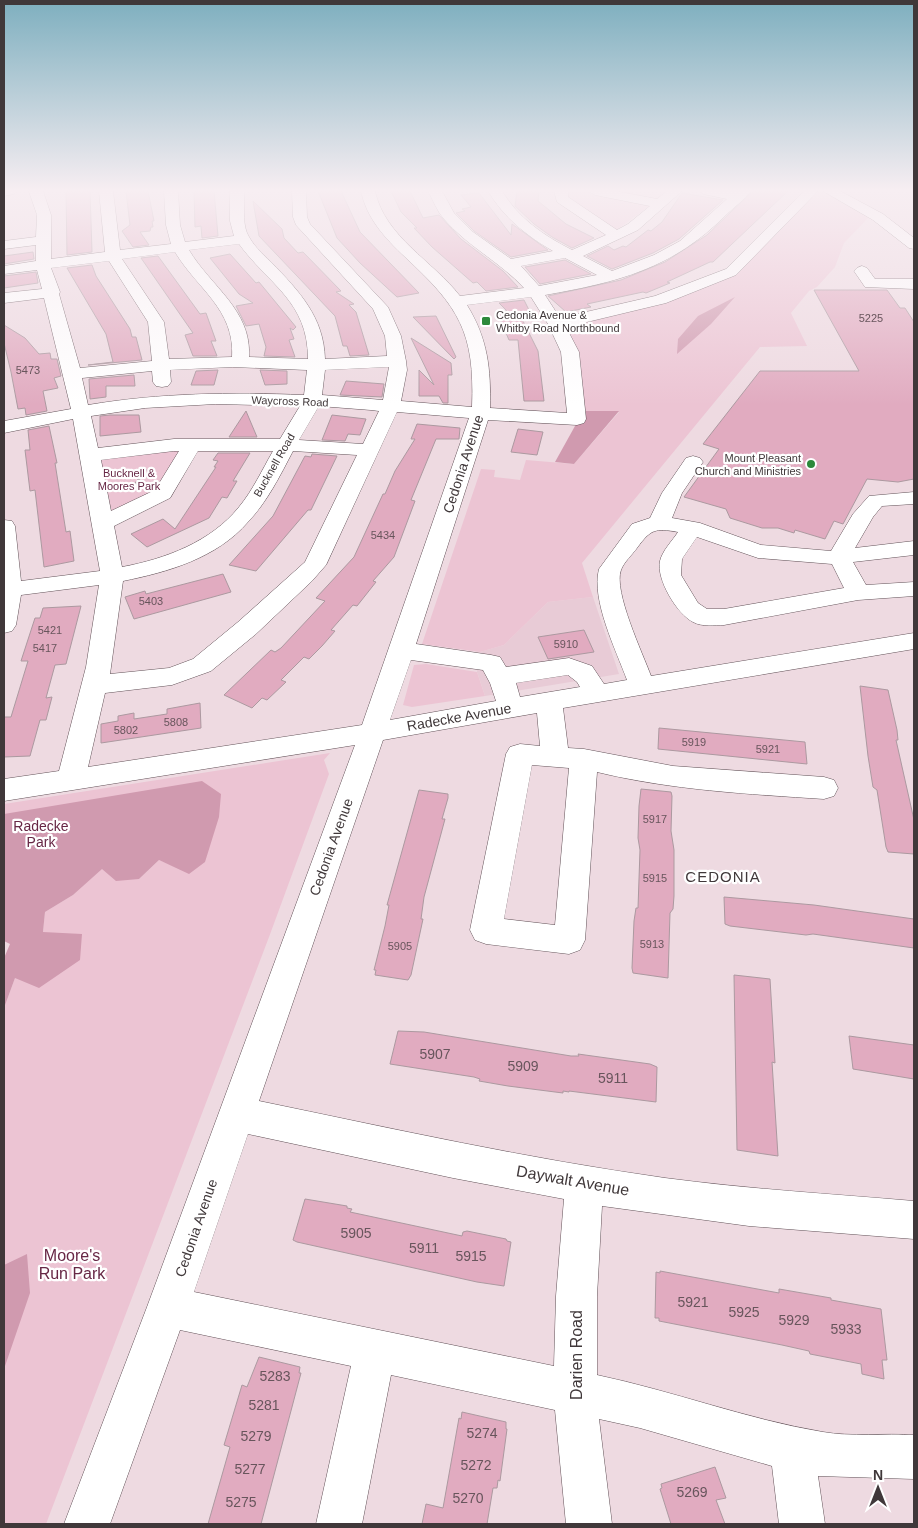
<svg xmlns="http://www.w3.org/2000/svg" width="918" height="1528" font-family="Arial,sans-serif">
  <rect width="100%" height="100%" fill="#eedae1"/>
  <path fill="#e8cbd6" d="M593,597L619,674L485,696L477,672L480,652L504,645L548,602Z"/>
  <path fill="#ecc4d3" d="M566,191H583L652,204L614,232L562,198Z
    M817,191L847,202L870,216L844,243L835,267L817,287L809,291L791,313L807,346L760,347L582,563L593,597L548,602L504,645L480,652L422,644L481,469L495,470L494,477L520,480L526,460L574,464L619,412L586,411L564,327L740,270Z
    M186,447L157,494L110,515L98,461L103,457Z
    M426,664L477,672L485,696L412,707L403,705L414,665Z
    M330,753L324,760L329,774L269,937L46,1524H4V1008L15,978L43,932L45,912L73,895L102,868L139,879L159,860L178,868L219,816L4,884V804Z"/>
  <path fill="#d09aaf" d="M735,297L711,324L677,354L678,339L698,316Z
    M586,411H619L574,464L555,462L575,426Z
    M202,781L221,794L219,817L205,862L189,874L159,860L139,879L116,881L102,869L73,895L45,912L43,932L82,934L80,960L39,988L15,978L4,1008V958L10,944L4,941V814Z
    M27,1254L30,1293L4,1369V1265Z"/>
  <path fill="#e1abc0" stroke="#ac99a0" d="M66,191H90L92,252L67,255Z
    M126,191H148L154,221H152L153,227H151L150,231L140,232L149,245L133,247L122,231L130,225Z
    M194,191H214L218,236L202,238L201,226L195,227Z
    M318,191H341L360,232L419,293L397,297L360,263L337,238Z
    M391,191H410L423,218L439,215L461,239L503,271L518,287L486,291L477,282L473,283L432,247L414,228H417L401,212Z
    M517,191H539L538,201L549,210L566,224L594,238L572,248L552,237L534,224L515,206Z
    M753,191H788L713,262H710L667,282L670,283L646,293L643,292L587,304L591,307L566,312L548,296L621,280L665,262L707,235Z
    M479,193L511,235L512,224L548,250L511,257L474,231L456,213L465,211L462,209L471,207L461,195Z
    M682,193L723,200L679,239L653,253L612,269L587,256L608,246L614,250L623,246L626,247L648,230L651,231L662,222Z
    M253,201L282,229L284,238L298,253L303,252L341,291L336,292L354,304L349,305L356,312L369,355L350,356L347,346H343L335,316L259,236Z
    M33,252L34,259L4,264V256Z
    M230,254L256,283L259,282L296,327L293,330L290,328L294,339L289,340L295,357L264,356L266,347L259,324L246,326L236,306L253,303L239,294L210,258Z
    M158,256L200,314L206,313L216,341H211L217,356H193L185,335L193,333L141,258Z
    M565,260L591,274L540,284L525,267Z
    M92,265L96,276L130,329L132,337H136L142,360L88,365L113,362L106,334L67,268Z
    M36,272L38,283L4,288V276Z
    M814,290H887L900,308H905L914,322V479L898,482L867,479L843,524L834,521L825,539L795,530L794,533L778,528H762L730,518L726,509L684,497L719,449L703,444L760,371H859Z
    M524,300L533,318L522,319L538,351L544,401H524L518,340H509L497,312L507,311L499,303Z
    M436,316L456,357L454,359L413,317Z
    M4,325L25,338L39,354L50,353L51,359H57L61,376L54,378L58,388L43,391L47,411L26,415L25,408L18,409L11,372L4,343Z
    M411,338L451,363L452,375H448V403H443L439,396H419V370L434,385Z
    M218,370L214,385H191L196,371Z
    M260,370L287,371V384L265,385Z
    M134,375L135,386H106V397L90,399L89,379Z
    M346,381L384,384L382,397L340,395Z
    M246,411L257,437H229Z
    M110,415H139L141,432L100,436V416Z
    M332,415L366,419L360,435L348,434L345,441L322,440Z
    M417,424L460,428L459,439H436L411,500L415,501L394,557L373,581L376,582L357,606L353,605L331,630L335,631L322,646L309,659L304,657L281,680L286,682L267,700L262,698L252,708L224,695L271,650L275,652L281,648L325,601L316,598L354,557L383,494H385L395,471L415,439H411Z
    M49,426L57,463H55L66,532L70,531L74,561L44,567L35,490L30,491L25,450H30L28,430Z
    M518,429L543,432L537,455L511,452Z
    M218,453H250L233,481H237L227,498L222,497L209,518L147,547L131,534L163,519L175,529L216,467H214L218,461L213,460Z
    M312,454L337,456L311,510H308L256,571L229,565L273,516L305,456L311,457Z
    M223,574L231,592L134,619L125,597L145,591L146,594Z
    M81,606L66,664L55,665L46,698L52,697L46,720H40L30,756L4,757V717H11L28,661H21L35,618H40L43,608Z
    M584,630L594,652L548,659L538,637Z
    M860,686L888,690L897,730L898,740H896L914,820V854L888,852L886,847L877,790L873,787L868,756Z
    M200,703L201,728L101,743V724L118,721V716L134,713V719L167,714V709Z
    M659,728L805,742L807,764L658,749Z
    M641,789L671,792L672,796L671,831L674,850V896L673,909L670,913L668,978L633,973L632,968L634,921L636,908H638L640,850L638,838L639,806Z
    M419,790L448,794V798L442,819H445L424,897L421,919H423L411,975L408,980L375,975L376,970H374L385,926L389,905H387Z
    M724,897L814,905L914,919V948L813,934L806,935L730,926L725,924Z
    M734,975L770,979L775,1063L772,1062L778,1156L737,1150Z
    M398,1031L424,1032L571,1056H579L578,1054L650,1064L657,1067L656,1102L569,1091V1092L563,1091V1093L508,1086L479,1081L480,1079L474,1077L390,1064Z
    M849,1036L914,1045V1079L853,1069Z
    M305,1199L347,1206V1208L352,1209L350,1212L462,1236L463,1232L467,1231L506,1239L507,1241L511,1242L504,1286L477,1282L297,1242L293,1240Z
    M660,1271L779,1293V1289L831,1298V1300L881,1309L887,1360H882L884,1379L862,1374L861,1364L810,1354L809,1351L782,1345L659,1321V1318H655L656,1272L660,1273Z
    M259,1357L300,1367L299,1373H301L261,1524H208L230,1447L224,1445L242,1385L247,1387Z
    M462,1412L506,1422V1429H507L500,1481L498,1480L497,1488H493L487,1524H422L426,1504L443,1508L459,1418L461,1419Z
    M715,1467L726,1498L716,1500L725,1524H671L660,1489L662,1488L661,1484Z"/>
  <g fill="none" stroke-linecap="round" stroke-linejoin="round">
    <g stroke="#635359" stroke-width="1">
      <path id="minor" d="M4,191H16L14,194L4,196Z
        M29,191H43L51,215V259L105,252L99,191H113L120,250L171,244L166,225L164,191H178L180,225L185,242L234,236L230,221V191H244C245,205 242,220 247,233C252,244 262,254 271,262C299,291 324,317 325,359L387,356L385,336L373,309L296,225L293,217L292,191H306L307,217L310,224L388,307L401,336L406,361L407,370L401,401L472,407C475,332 459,307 405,257C385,238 367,219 361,191H375C385,237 433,261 460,296L524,288C499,261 467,246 444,219C437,211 433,200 428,191H442L454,213L473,232L511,259L553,251C526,235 504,218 488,191H502C518,218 544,236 572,250L606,235L557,202L554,191H568V197L617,230L628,224L650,206L595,195L588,191H615L657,199L667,191H682L638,230L583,256L612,271L654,255L680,241L727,199L703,194L701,191H751C744,200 734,207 726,215C672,269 618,282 545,295L560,318L655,296L726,269L804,191H818L736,275L666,303L566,327L579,352L586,419L584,423L577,425L488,420L416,644L491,655L500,657L506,667L569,658L592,666L604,684L627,680C616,650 591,600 599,569L632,524L650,518L662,493L686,458L693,456L700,458L703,462L682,493L672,518L700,523L761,545L831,551L853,514L869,496L914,492V504L882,506L873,517L855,548L914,541V555L853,562L866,585L914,582V596L858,600L724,625C714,625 702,627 693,622C677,614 656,579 660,561C662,551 673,540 678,532C655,528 651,529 637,548C632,555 624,562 621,570C613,591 643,654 651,676L914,633V649L563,708L568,748L584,749L673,766L824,777L834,780L838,788L834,796L824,799C748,794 671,790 597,772L585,940L580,950L569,954L486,944L475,940L470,930L506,754L510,747L520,744L540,746L537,713L383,740L259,1101C394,1129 529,1159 665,1178C748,1189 831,1194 914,1201V1239L749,1226L602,1206L597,1296V1375C673,1391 746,1419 823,1432C850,1437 886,1433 914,1435V1479L818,1476L825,1524H779L772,1466L640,1428L599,1419L612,1524H566L555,1410L391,1375L362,1524H316L351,1366L180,1330L110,1524H64L147,1307L355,745L4,801V779L59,771L86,667L99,585L21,595L16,625L12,631L4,633V520L12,521L15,526L21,581L100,571L73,419L4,433V421L71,409L44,298L4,303V293L42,289L37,270L4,274V266L36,261V245L4,249V241L36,237L37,215ZM239,244C269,285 308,301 308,359L249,357C252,310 211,287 189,250ZM175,252C197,289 235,309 232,357L169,359L164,322L122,259ZM565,258L597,275L539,286L521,266ZM109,261L148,322L152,361L80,368L59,294L60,292L51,268ZM531,297L548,324L561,352L567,413L490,408C491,369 488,339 467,305ZM233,367L307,370L304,395C231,392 160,393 88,405L82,378L152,371L153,382L156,386L162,387L168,386L171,382L170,370ZM389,367L383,400L322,395L325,370ZM216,404L300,406L280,439H174L98,448L91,416L145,408ZM319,406L371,410L379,411L363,444L299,440ZM397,412L469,418L362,725L88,767L105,693L172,685L211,671L256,634L312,581L326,565ZM174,451H179L155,490L111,511L101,460ZM198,451H273C262,470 253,490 239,507C211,542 165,559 122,567L114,526L170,498ZM293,451L357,455L305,562L238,622L193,659L169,668L110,674L123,581C168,572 217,558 248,522C267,502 280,476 293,451ZM697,537L758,558L832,564L844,588L724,609H707L698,603L681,575L682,559ZM411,660L483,670L490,683L496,701L390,720ZM568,675L577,682L580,687L520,697L516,683ZM532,765L569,768L555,925L504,919ZM248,1134L453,1178L564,1199L556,1296L554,1366L194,1292Z
        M823,191H840L883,214L914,238V249L909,248L873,220Z
        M862,266L867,268L875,279H914V289L865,287L854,271L857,268Z"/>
    </g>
    <path stroke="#ad9da2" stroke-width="2.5" stroke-dasharray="4 2" stroke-linecap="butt" d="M131,490L146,469"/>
    <use href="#minor" fill="#fff" fill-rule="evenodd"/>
  </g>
  <linearGradient id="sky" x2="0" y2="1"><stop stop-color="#7eafbf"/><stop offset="0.47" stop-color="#f7eef2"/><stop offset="1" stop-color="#f7eef2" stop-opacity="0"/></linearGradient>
  <rect width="918" height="405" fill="url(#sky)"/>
  <g fill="#2d893b" stroke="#fff" stroke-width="2">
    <rect x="481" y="316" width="10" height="10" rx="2.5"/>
    <circle cx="811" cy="464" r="5"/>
  </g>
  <g text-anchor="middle" stroke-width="4.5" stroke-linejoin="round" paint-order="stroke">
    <g font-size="11" fill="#40383a" stroke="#fff" text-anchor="start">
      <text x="496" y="319">Cedonia Avenue &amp;<tspan x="496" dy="13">Whitby Road Northbound</tspan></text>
      <text x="801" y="462" text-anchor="end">Mount Pleasant<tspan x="801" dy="13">Church and Ministries</tspan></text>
    </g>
    <g font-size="11" fill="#68555c">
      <text x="871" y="322">5225</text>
      <text x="28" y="374">5473</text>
      <text x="383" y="539">5434</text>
      <text x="151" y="605">5403</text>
      <text x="50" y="634">5421</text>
      <text x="566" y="648">5910</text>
      <text x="45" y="652">5417</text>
      <text x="176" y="726">5808</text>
      <text x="126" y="734">5802</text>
      <text x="694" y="746">5919</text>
      <text x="768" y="753">5921</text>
      <text x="655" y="823">5917</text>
      <text x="655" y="882">5915</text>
      <text x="652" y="948">5913</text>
      <text x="400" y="950">5905</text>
    </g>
    <g font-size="11" fill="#40383a" stroke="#fff">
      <text transform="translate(290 401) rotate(2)" y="4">Waycross Road</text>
      <text transform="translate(274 465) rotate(-60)" y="4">Bucknell Road</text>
    </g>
    <g font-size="11" fill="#672745" stroke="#fff">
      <text x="129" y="477">Bucknell &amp;<tspan x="129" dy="13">Moores Park</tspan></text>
    </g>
    <g font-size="14" fill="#40383a" stroke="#fff">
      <text transform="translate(463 464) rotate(-72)" y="5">Cedonia Avenue</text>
      <text transform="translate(459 717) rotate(-10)" y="5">Radecke Avenue</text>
      <text transform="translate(331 847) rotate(-70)" y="5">Cedonia Avenue</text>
      <text transform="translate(196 1228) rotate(-71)" y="5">Cedonia Avenue</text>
    </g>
    <g font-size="14" fill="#672745" stroke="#fff">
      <text x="41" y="831">Radecke<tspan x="41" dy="16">Park</tspan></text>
    </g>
    <g font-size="14" fill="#68555c">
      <text x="435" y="1059">5907</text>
      <text x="523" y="1071">5909</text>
      <text x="613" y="1083">5911</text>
      <text x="356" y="1238">5905</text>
      <text x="424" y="1253">5911</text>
      <text x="471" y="1261">5915</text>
      <text x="693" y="1307">5921</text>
      <text x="744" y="1317">5925</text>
      <text x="794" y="1325">5929</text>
      <text x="846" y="1334">5933</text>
      <text x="275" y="1381">5283</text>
      <text x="264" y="1410">5281</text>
      <text x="482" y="1438">5274</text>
      <text x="256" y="1441">5279</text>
      <text x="476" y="1470">5272</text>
      <text x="250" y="1474">5277</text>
      <text x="692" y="1497">5269</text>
      <text x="468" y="1503">5270</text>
      <text x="241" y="1507">5275</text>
    </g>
    <g font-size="15" letter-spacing="1" fill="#40383a" stroke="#fff">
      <text x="723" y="882">CEDONIA</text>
    </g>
    <g font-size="16" fill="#40383a" stroke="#fff">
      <text transform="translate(573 1180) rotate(10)" y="6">Daywalt Avenue</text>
      <text transform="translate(576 1355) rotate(-90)" y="6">Darien Road</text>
    </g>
    <g font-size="16" fill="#672745" stroke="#fff">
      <text x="72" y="1261">Moore's<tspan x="72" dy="18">Run Park</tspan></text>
    </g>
  </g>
  <rect width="918" height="1528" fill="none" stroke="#40383a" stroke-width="10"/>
  <g transform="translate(878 1488)" stroke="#ffffff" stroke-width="4" paint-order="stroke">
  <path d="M0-4L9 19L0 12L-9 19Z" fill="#40383a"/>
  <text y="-8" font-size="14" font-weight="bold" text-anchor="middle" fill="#40383a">N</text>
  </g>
</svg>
